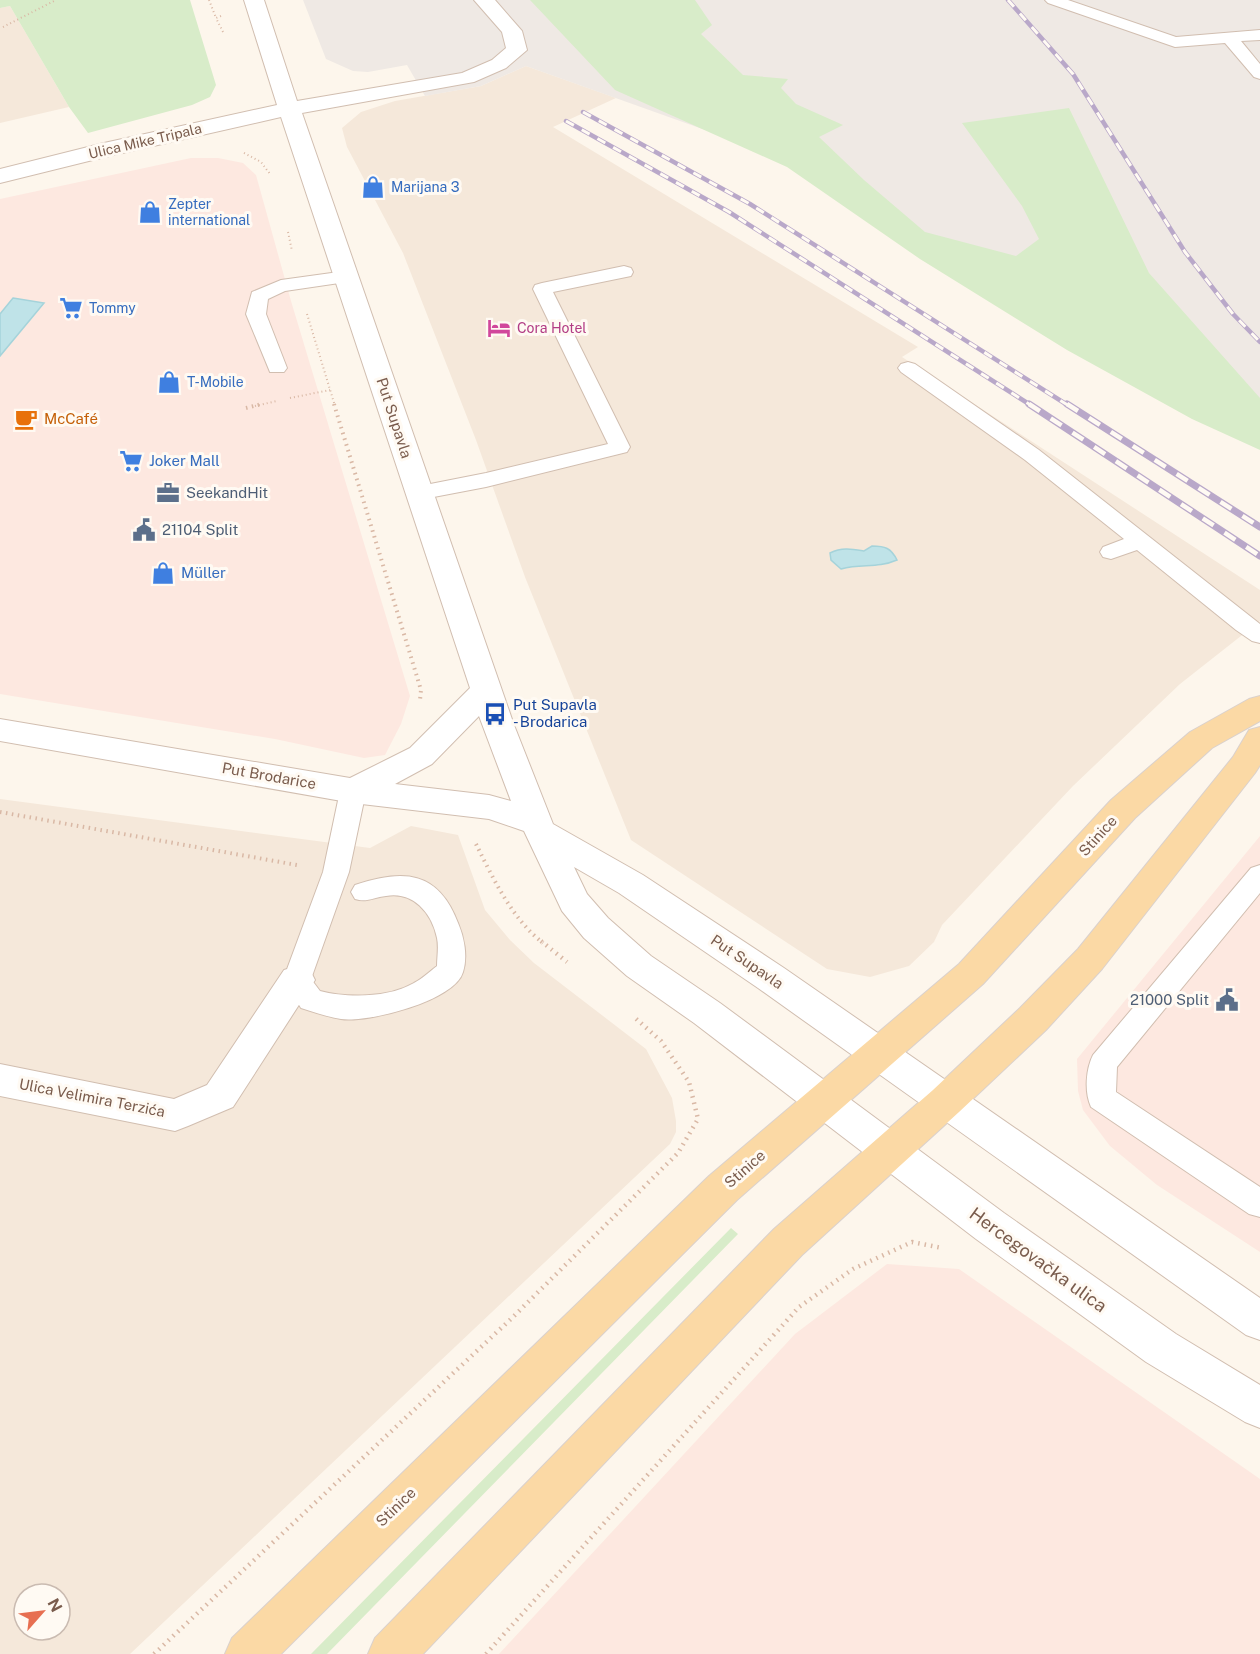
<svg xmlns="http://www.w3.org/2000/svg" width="1260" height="1654" font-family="'Public Sans',sans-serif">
  <rect width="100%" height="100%" fill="#fdf6ec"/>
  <path fill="#f5e8da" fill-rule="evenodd" d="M10,6L69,107L0,123V8Z
    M526,66L616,98L553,127L918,347L902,357L1260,590V621L1180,684L1073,786L942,925L934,942L909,966L870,977L827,969L631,840L525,577L476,440L403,253L347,147L342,128L361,112L395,101L481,86Z
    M0,799L370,848L411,826L458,835L485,910L510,940L534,963L646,1049L672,1098L676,1121V1132L670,1144L130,1654H0ZM24,1594H60V1630H24Z"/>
  <path fill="#fde8e0" d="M191,158H218L243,163L256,175L291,301L410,696L401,724L385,755L364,758L275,739L0,694V199Z
    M1260,836V1252L1157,1185L1110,1146L1083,1110L1078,1091L1077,1059Z
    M887,1264L959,1269L1260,1479V1654H499L795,1334Z"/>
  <path fill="#efe9e4" d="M303,0H1260V438L812,168L526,66L481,86L425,96L407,65L368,72L353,71L326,59Z"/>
  <path fill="#d8ecc9" d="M0,0H190L216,85L210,97L192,105L88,133L69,107L10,6L0,8Z
    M530,0H695L712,25L701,34L743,75L788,79L781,88L796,104L843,125L819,137L864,180L925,232L1016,256L1039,239L1022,206L962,123L1069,108L1149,273L1260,398V450L1192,419L1067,350L920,259L787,167L615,90Z
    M731,1228L738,1234L327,1654H311Z"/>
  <path fill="#bfe3e8" stroke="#a5d3da" stroke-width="1.5" d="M13,298L44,303L0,356V314Z
    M872,546C885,546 891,548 897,560C876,569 863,563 841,569L831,560L830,553C842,547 852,549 864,551Z"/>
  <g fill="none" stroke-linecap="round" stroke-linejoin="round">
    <g stroke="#d1beb0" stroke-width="2">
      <path id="lane" d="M1045,0H1068L1176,37L1260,30V40L1241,41L1260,64V79L1254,77L1225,43L1175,47L1048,3Z
        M624,266L631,268L633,272L631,276L553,292L630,447L627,452L486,487L418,500L410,498L407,493L410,488L486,473L608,444L533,289L535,285L542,283Z
        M346,271L353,273L355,277L353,281L285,291L268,299L266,314L287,368L284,372H270L246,314L252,292L281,280Z
        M908,362L915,364L1039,450L1260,624V643L1252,641L1236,630L1137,550L1111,559L1103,557L1100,552L1103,547L1124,539L1025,460L901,372L898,368L901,364Z
        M353,782L362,784L366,791L349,872L311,979L320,991C347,998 388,998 414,983C422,979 429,972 437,966C437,957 439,947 437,938C432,913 413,891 386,896C374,897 367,903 355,899L351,892L355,885C403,869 438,870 458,923C464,937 468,956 463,972C455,1001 368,1023 341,1019C328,1017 314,1012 301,1008L283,980L323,872L340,791L344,784Z
        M1260,865V893L1117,1067L1116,1092L1260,1187V1217L1249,1214L1091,1107C1084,1092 1086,1069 1093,1055L1251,868Z"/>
    </g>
    <g stroke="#d1beb0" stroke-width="2">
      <path id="street" d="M244,0H264L297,101L462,73L492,60L506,48L502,32L474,0H495L522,31L527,50L506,68L474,82L302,113L514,725L553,824L643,875L784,968L1260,1298V1340L1246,1335L758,988L619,893L574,867L587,894L608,918L651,956L720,1003L1004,1213L1176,1334L1260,1385V1428L1245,1422L1146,1362L976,1239L694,1023L627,976L584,938L562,911L524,831L489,819L353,803L0,741V719L350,778L410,748L470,688L281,117L105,157L0,183V169L104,143L277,105ZM479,716L511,801L489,795L395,784L432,764Z
        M297,966L310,970L315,980L233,1107L188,1126L175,1131L0,1096V1064L174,1099L207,1085L284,970Z"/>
    </g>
    <g stroke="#dad1cd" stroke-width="2">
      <path id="primary" d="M1260,696V721L1212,748L1135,818L983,984L737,1200L281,1654H225L232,1638L709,1176L959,964L1111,800L1190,732L1249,699Z
        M1260,727V765L1255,773L1102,969L1046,1030L959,1112L802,1255L423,1654H368L375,1638L774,1229L933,1090L1020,1008L1078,949L1233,757L1249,730Z"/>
    </g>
    <path stroke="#d9b8a5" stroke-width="2" stroke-dasharray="1 3" stroke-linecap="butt" d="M209,0L216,18
      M221,16L216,18L224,34
      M3,27L56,0
      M244,153L261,162L270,174
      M288,232L292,251
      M307,314L335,406
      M290,398L330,390
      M255,406L277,401"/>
    <path stroke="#d9b8a5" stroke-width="4" stroke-dasharray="1.5 4.5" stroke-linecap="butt" d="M334,404L421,690L420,700
      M246,408L262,404
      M0,812L297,865
      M476,844C493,878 512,919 543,943"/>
    <path stroke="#d9b8a5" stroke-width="4.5" stroke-dasharray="1.5 5" stroke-linecap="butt" d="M541,941L567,962
      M154,1654L513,1317L678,1153L698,1119L689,1082L661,1041L633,1016
      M486,1654L799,1307L853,1269L912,1242L942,1248"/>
    <use href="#lane" fill="#fff" fill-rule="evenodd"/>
    <use href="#street" fill="#fff" fill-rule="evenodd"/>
    <use href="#primary" fill="#fbd9a5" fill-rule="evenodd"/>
    <g stroke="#b9a8c9" stroke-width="4.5">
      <path id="rail-far1" d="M1008,0L1073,74L1185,252L1233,314L1260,342
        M583,112L750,204L1069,406
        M566,121L729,212L1032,406"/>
    </g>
    <g stroke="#b9a8c9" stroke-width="7">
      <path id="rail" d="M1029,404L1260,556
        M1067,404L1260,527"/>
    </g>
    <use href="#rail-far1" stroke="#fffaf3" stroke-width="3" stroke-dasharray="9" stroke-linecap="butt"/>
    <use href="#rail" stroke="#fffaf3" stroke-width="4.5" stroke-dasharray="13" stroke-linecap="butt"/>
  </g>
  <defs>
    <g id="shop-bare" transform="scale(1.8)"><path d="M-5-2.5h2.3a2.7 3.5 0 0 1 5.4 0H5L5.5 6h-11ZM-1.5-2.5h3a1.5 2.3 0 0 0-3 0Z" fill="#3f7fe0" stroke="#fffaf3" stroke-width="2.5" paint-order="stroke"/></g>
    <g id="supermarket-bare" transform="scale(1.8)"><path d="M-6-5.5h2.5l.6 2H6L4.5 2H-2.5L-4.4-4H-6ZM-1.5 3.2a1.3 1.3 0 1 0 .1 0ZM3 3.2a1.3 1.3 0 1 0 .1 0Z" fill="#3f7fe0" stroke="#fffaf3" stroke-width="2.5" paint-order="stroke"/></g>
    <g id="hotel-bare" transform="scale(1.8)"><path d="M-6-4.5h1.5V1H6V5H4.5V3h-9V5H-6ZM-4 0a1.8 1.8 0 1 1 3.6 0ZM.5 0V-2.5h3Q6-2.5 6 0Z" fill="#d1479c" stroke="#fffaf3" stroke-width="2.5" paint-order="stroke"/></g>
    <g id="cafe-bare" transform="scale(1.8)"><path d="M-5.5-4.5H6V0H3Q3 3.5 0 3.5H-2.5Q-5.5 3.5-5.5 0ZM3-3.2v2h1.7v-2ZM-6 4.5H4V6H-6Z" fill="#e8710a" stroke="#fffaf3" stroke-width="2.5" paint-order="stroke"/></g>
    <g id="office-bare" transform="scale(1.8)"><path d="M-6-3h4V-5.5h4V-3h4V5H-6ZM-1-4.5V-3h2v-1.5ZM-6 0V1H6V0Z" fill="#5c6f8a" stroke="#fffaf3" stroke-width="2.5" paint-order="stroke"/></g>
    <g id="civic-bare" transform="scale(1.8)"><path d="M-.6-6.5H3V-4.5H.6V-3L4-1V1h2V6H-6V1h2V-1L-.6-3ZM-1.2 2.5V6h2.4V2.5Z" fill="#5c6f8a" stroke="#fffaf3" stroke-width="2.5" paint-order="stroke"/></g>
    <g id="bus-bare" transform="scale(1.8)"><path d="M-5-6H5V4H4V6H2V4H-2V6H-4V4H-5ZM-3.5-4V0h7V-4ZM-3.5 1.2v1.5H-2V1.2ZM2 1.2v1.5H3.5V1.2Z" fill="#1a4fb4" stroke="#fffaf3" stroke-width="2.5" paint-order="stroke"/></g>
  </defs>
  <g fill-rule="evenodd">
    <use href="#shop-bare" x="373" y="187"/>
    <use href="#shop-bare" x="150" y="212"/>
    <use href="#supermarket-bare" x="71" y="308"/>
    <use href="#hotel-bare" x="499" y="328"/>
    <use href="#shop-bare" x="169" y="382"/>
    <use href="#cafe-bare" x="26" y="419"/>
    <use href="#supermarket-bare" x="131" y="461"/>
    <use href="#office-bare" x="168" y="493"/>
    <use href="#civic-bare" x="144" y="530"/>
    <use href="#shop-bare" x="163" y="573"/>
    <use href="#bus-bare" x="495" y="714"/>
    <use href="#civic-bare" x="1227" y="1000"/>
  </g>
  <g text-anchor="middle" stroke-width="6" stroke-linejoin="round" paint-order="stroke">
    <g font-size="14" fill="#7a5c4d" stroke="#fffaf3">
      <text transform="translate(145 141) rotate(-13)" y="5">Ulica Mike Tripala</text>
    </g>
    <g font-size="14" fill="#366cbe" stroke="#fffaf3" text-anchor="start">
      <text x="391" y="192">Marijana 3</text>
      <text x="168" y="209">Zepter<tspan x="168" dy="16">international</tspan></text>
      <text x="89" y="313">Tommy</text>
      <text x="187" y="387">T-Mobile</text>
    </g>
    <g font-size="14" fill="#b23c85" stroke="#fffaf3" text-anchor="start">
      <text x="517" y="333">Cora Hotel</text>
    </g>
    <g font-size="15" fill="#7a5c4d" stroke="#fffaf3">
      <text transform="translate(394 418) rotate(72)" y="5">Put Supavla</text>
      <text transform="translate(269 776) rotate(10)" y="5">Put Brodarice</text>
      <text transform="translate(1098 836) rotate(-48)" y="5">Stinice</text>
      <text transform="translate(747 962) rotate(34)" y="5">Put Supavla</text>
      <text transform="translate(92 1098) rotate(11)" y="5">Ulica Velimira Terzića</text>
      <text transform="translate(745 1169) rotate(-41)" y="5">Stinice</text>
      <text transform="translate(396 1507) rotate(-44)" y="5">Stinice</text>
    </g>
    <g font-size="15" fill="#c56008" stroke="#fffaf3" text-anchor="start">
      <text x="44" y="424">McCafé</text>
    </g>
    <g font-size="15" fill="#366cbe" stroke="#fffaf3" text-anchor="start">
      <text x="149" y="466">Joker Mall</text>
      <text x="181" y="578">Müller</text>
    </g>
    <g font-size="15" fill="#4e5e75" stroke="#fffaf3" text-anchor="start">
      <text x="186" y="498">SeekandHit</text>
      <text x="162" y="535">21104 Split</text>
      <text x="1209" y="1005" text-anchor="end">21000 Split</text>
    </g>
    <g font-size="15" fill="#164399" stroke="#fffaf3" text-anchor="start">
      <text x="513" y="710">Put Supavla<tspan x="513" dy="17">- Brodarica</tspan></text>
    </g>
    <g font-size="18" fill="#7a5c4d" stroke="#fffaf3">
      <text transform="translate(1038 1260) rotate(36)" y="6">Hercegovačka ulica</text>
    </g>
  </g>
  <g transform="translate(42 1612) rotate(62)"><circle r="28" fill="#fffaf3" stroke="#cabbb1" stroke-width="1.5"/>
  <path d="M0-4.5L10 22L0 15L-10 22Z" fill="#e76f51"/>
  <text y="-9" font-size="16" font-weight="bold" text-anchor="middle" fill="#7a5c4d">N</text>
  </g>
</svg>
